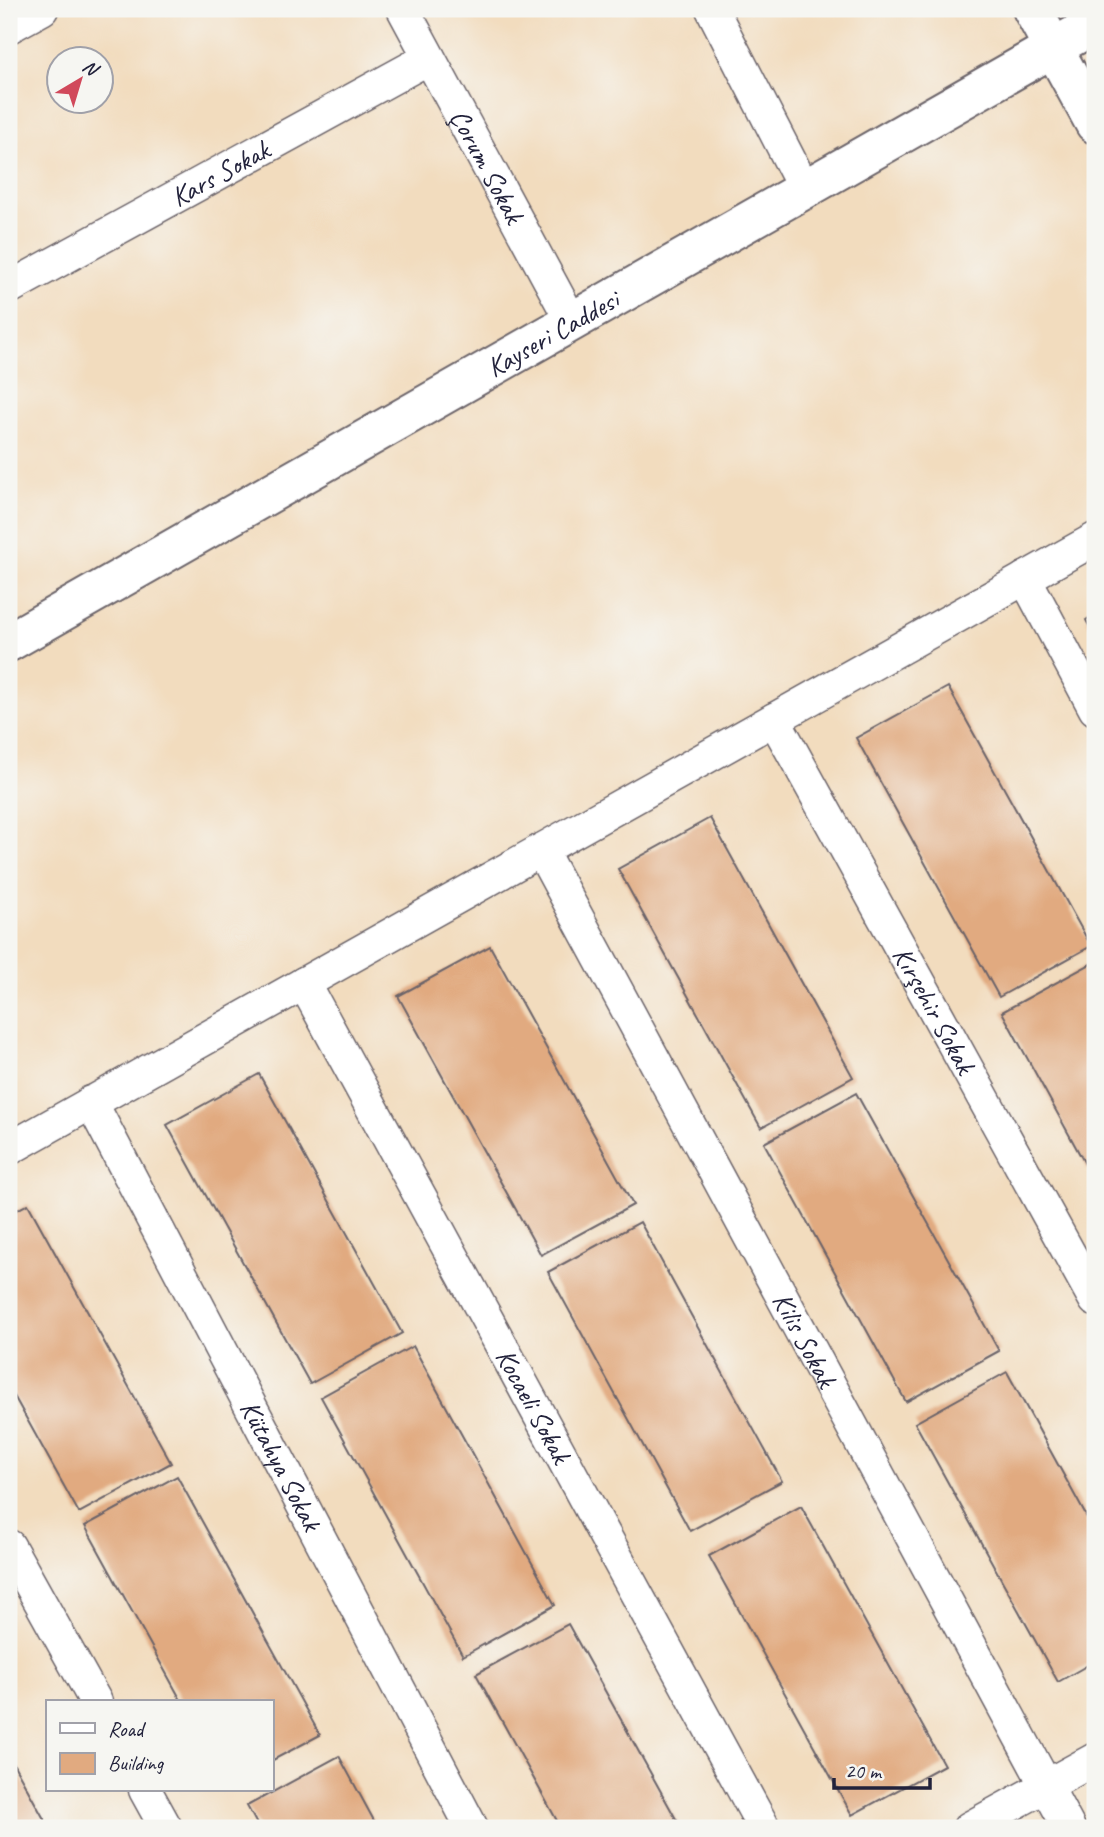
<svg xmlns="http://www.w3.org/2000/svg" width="1104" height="1837" font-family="Caveat,sans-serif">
  <rect width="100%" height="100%" fill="#f6f6f2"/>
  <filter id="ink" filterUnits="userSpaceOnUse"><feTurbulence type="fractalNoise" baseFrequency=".0143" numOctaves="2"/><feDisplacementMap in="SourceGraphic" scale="14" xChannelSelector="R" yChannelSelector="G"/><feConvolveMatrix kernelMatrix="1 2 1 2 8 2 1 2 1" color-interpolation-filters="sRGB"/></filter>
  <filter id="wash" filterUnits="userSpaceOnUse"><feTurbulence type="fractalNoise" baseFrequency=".00686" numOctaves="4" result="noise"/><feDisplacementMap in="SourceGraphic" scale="28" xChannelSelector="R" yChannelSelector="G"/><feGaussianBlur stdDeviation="1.57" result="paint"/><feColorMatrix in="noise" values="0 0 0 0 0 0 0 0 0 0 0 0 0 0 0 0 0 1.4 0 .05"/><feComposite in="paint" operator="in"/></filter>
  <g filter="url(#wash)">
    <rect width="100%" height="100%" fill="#f2dcbe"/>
    <g id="blocks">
      <path fill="#e1aa80" d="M1095,614V637L1086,620Z
        M948,687L1091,946L999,997L856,738Z
        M710,818L853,1077L761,1128L618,869Z
        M490,946L633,1205L541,1255L398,996Z
        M1094,962L1095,964V1182L1002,1012Z
        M259,1074L402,1333L310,1384L167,1125Z
        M856,1093L999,1351L906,1402L764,1143Z
        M28,1204L171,1463L79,1513L9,1387V1214Z
        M640,1222L782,1481L690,1531L548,1272Z
        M413,1346L555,1605L463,1656L321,1397Z
        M1007,1372L1095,1532V1661L1058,1682L915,1423Z
        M177,1476L320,1735L271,1761V1702H182L85,1526Z
        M801,1506L944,1765L852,1815L709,1556Z
        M568,1624L681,1828H561L476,1674Z
        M9,1756L49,1828H9Z
        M339,1756L378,1828H259L247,1806Z"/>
    </g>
  </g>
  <g filter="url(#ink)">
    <use href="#blocks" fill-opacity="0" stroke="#6b6369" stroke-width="2"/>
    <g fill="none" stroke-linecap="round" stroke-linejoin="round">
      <g stroke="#6b6369" stroke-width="35">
        <g id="street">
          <path id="s1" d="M403,9L572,322"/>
          <path d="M712,9L805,190"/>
          <path d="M9,27L42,9"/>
          <path id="s2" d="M9,288L429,58"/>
          <path d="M1025,578L1095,709"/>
          <path id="s3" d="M774,719L1095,1300"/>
          <path id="s4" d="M541,850L1069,1828"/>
          <path id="s5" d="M304,983L764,1828"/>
          <path id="s6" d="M91,1102L472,1828"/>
          <path d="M9,1149L1095,539"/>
          <path d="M9,1546L96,1702"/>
          <path d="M145,1790L166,1828"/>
          <path d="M969,1828L1095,1759"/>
        </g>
      </g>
      <g stroke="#6b6369" stroke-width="42">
        <g id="secondary">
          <path d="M1032,9L1095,124"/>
          <path id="s7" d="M9,642L1095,24"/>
        </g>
      </g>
      <use href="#street" stroke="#fff" stroke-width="32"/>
      <use href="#secondary" stroke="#fff" stroke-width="38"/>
    </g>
  </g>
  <g text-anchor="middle" stroke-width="6" stroke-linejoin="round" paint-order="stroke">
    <g font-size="28" fill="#22223b" stroke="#f6f6f2">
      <text dy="10" stroke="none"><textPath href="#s1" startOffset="178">Çorum Sokak</textPath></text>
      <text dy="10" stroke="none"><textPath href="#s2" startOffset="240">Kars Sokak</textPath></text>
      <text dy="10" stroke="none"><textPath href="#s7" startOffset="625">Kayseri Caddesi</textPath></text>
      <text dy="10" stroke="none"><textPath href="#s3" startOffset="332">Kırşehir Sokak</textPath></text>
      <text dy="10" stroke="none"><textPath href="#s4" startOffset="556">Kilis Sokak</textPath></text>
      <text dy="10" stroke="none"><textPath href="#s5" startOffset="481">Kocaeli Sokak</textPath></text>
      <text dy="10" stroke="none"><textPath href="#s6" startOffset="410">Kütahya Sokak</textPath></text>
    </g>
  </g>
  <rect width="1104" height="1837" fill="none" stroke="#f6f6f2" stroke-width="35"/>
  <rect x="46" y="1700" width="228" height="91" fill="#f6f6f2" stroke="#a1a1a9" stroke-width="2"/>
  <rect x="60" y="1723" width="35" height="10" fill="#ffffff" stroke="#a1a1a9" stroke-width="2"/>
  <text x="108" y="1736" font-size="21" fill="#22223b">Road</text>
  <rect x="60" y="1753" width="35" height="21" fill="#e1aa80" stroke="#a1a1a9" stroke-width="2"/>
  <text x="108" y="1770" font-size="21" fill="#22223b">Building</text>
  <g transform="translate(80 80) rotate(38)"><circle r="33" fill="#f6f6f2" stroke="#a1a1a9" stroke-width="2"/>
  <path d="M0-5L12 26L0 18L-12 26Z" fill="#d1495b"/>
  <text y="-10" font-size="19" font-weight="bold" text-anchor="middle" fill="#22223b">N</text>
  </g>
  <path d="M834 1778v10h96v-10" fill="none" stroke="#22223b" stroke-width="3.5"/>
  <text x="845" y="1778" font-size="21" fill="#22223b" stroke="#f6f6f2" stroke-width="5" paint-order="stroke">20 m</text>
</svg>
